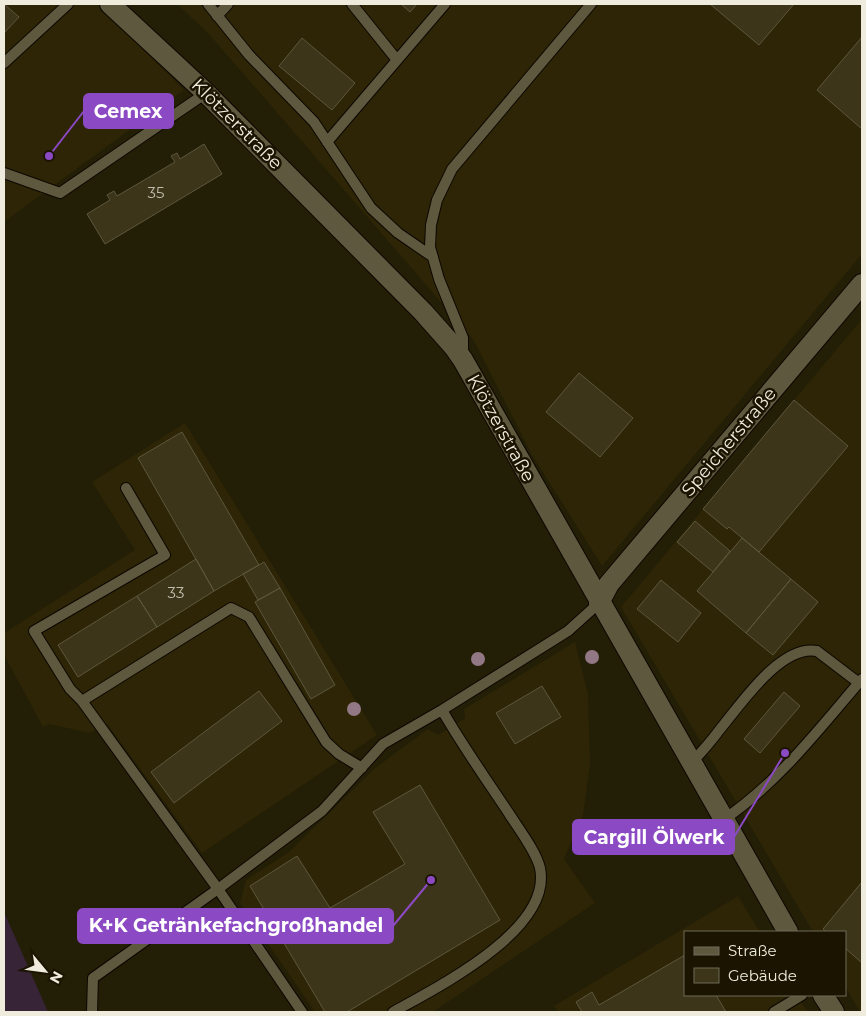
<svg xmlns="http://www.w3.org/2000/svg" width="866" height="1016" font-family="Montserrat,sans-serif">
  <rect width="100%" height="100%" fill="#231e06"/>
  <path fill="#2d2505" d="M4,4H98L184,90L4,222Z
    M177,4H862V254L602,566L532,455L473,339L208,33Z
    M862,319V1012H860L845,986V932H813L621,607Z
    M185,423L377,735L202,853L107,724L90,733L49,724L43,727L4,655V633L135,550L92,482Z
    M575,642L588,695L590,764L583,815L564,859L595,903L433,1012H315L240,903L246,880L289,852L375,768L428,729L438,735L465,718L464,709Z
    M738,896L760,932H685V995H797L808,1012H558L554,1006Z"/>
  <path fill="#372437" d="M4,912L48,1012H4Z"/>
  <path fill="#3c3519" stroke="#5d573e" d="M4,4L19,17L4,33Z
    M401,4H417L410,12Z
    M710,4H794L759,45Z
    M862,37V129L817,90Z
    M302,38L355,83L332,110L279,66Z
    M204,144L222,174L105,244L87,214L110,200L107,195L114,191L117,196L175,162L171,156L177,153L180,159Z
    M579,373L633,418L600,457L546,412Z
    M794,400L848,446L759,552L729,527L727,529L703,509Z
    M182,432L259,565L214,591L138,458Z
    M695,521L730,551L713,572L677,542Z
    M742,538L791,579L746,633L697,591Z
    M196,559L214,591L157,627L137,596Z
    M264,562L280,588L258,600L243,574Z
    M791,579L818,602L773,655L746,633Z
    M661,580L701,613L678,642L637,609Z
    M280,588L335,685L311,699L255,602Z
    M137,596L157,627L78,677L58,645Z
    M542,686L561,717L515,744L496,713Z
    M259,691L282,721L174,803L151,772Z
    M784,692L800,706L760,753L744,739Z
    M420,785L500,920L347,1012H325L250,886L297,856L330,908L405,864L373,812Z
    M862,882V963L845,948V932H826L823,929Z
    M685,955V995H716L726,1012H582L576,1002L592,992L599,1005Z"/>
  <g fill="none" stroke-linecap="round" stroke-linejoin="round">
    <g stroke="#0d0700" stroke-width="12">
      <path id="lane" d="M208,4L249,55L314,122L371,208L398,233L433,257
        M352,4L397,60
        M217,16L228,4
        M4,63L68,4
        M327,142L445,4
        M4,173L60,193L206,93
        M463,354V338L439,279L430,247L431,225L437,200L452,169L591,4
        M126,488L165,555L34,631L70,689L82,701L218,889L302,1012
        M82,701L231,608L249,617L326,742L339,754L362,768
        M691,763C702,752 712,740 721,728C741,704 781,644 817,651L859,683
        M723,820C778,783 819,729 862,679
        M92,1012L93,978L218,889L322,811L383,744L442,710L568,631L599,603
        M393,1012C436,988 553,930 540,868C536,851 518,828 508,812C486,779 462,745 442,710
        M774,1012L802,995"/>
    </g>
    <g stroke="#0d0700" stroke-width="22">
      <path id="street" d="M110,4L206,93L423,312L454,347L463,360L788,932
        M599,603L609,584L862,284
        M823,995L834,1012"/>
    </g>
    <use href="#lane" stroke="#5e583f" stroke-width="10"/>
    <use href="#street" stroke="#5e583f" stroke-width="20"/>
  </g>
  <g fill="#927784">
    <circle cx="592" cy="657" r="7"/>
    <circle cx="478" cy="659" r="7"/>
    <circle cx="354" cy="709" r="7"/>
  </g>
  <g text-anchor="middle" stroke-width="5" stroke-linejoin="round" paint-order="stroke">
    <g font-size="15" fill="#c2bead">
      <text x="156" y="198">35</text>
      <text x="176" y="598">33</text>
    </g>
    <g font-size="18" fill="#efecde" stroke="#1a1401">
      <text transform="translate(237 124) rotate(45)" y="6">Klötzerstraße</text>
      <text transform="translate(501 428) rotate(61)" y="6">Klötzerstraße</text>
      <text transform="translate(729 442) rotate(-50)" y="6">Speicherstraße</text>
    </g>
  </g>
  <path fill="none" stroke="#8c49c4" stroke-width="2" d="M49 156L84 111M785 753L734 837M431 880L393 926"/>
  <g fill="#8c49c4" stroke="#1a1401" stroke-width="2">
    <circle cx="49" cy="156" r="5"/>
    <circle cx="785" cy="753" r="5"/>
    <circle cx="431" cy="880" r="5"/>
  </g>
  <g fill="#8c49c4" stroke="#8c49c4" stroke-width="2">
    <rect x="84" y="94" width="89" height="34" rx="5"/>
    <rect x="573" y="820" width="161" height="34" rx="5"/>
    <rect x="78" y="909" width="315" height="34" rx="5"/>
  </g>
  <g font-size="19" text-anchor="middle" font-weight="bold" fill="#fff">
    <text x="128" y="118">Cemex</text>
    <text x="654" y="844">Cargill Ölwerk</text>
    <text x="236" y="932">K+K Getränkefachgroßhandel</text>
  </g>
  <rect width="866" height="1016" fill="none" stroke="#efecde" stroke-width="10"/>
  <rect x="684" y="931" width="162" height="65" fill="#1a1401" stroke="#6f6a59"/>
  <rect x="694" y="947" width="25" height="8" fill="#5e583f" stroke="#6f6a59"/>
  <text x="728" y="956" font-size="15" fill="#efecde">Straße</text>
  <rect x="694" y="968" width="25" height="15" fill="#3c3519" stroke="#6f6a59"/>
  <text x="728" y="981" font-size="15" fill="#efecde">Gebäude</text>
  <g transform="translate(45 971) rotate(119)" stroke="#1a1401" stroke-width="4" paint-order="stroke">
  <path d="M0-4L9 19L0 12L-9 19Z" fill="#efecde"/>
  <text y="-8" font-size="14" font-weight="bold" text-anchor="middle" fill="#efecde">N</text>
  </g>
</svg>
